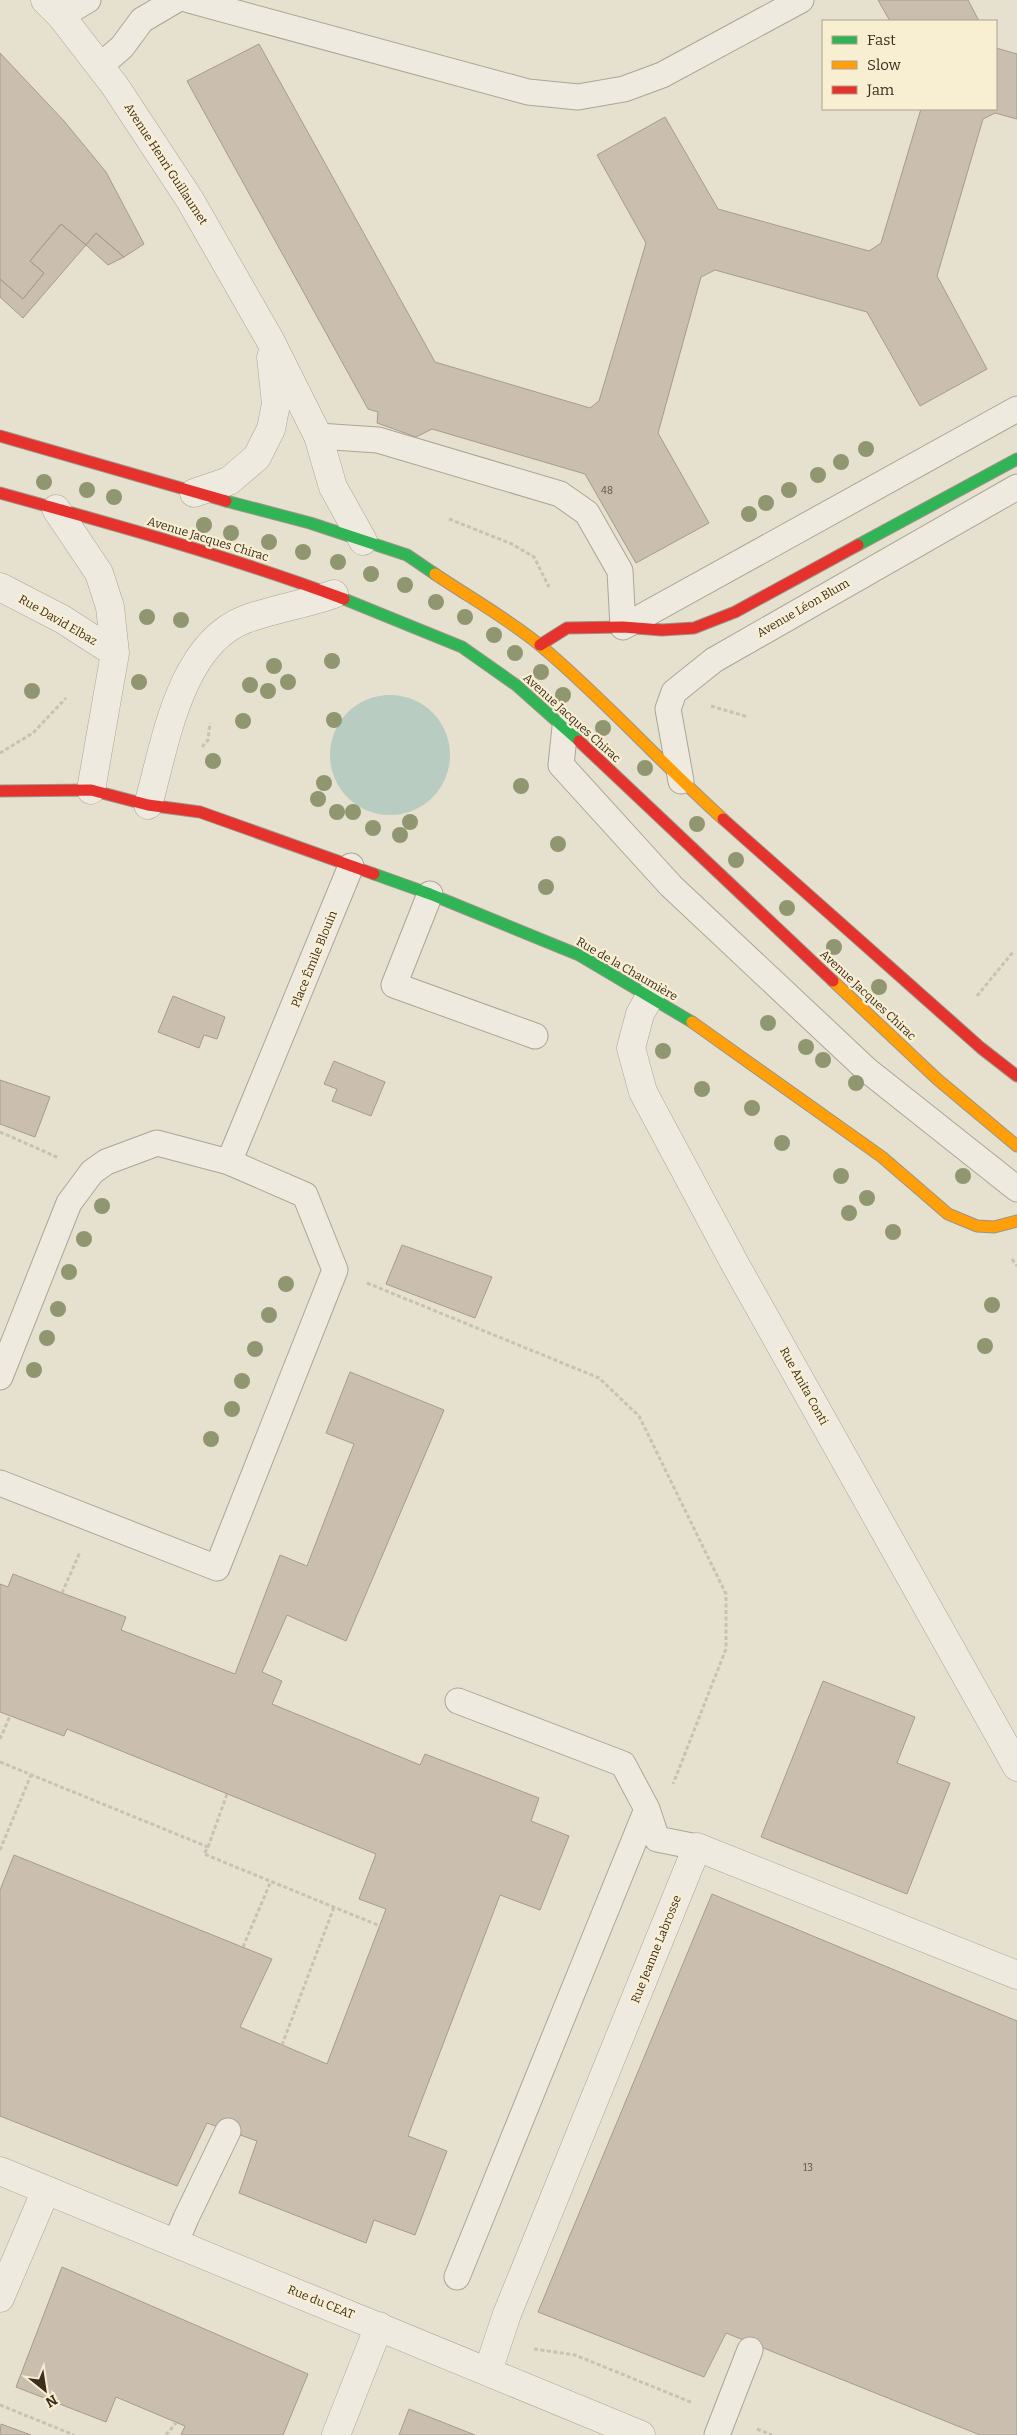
<svg xmlns="http://www.w3.org/2000/svg" width="1017" height="2435" font-family="Bitter,serif">
  <rect width="100%" height="100%" fill="#e6e0ce"/>
  <path fill="#b8ccc1" d="M330 755a60 60 0 1 1 120 0a60 60 0 1 1-120 0Z"/>
  <path fill="#cabeae" stroke="#a79b8d" d="M878,0H968L979,21H890Z
    M259,44L435,362L590,408L599,401L646,243L597,155L665,117L718,209L869,251L881,243L921,109H996V48L1017,54V119L995,113L983,119L937,276L987,369L920,406L867,312L715,270L701,277L658,433L709,523L636,563L585,474L432,429L416,437L377,423L378,412L368,409L187,81Z
    M0,53L64,121L106,172L144,244L124,257L96,233L86,245L61,224L30,261L44,273L23,299L0,279Z
    M61,224L86,245L23,318L0,297V279L23,299L44,273L30,261Z
    M96,233L124,257L108,265L86,245Z
    M173,996L225,1017L217,1039L204,1035L199,1048L158,1032Z
    M334,1061L385,1082L371,1116L332,1101L337,1089L324,1084Z
    M0,1080L50,1097L35,1137L0,1124Z
    M402,1245L492,1277L475,1318L386,1284Z
    M350,1372L444,1410L346,1641L287,1615L262,1672L282,1681L272,1704L420,1765L425,1754L539,1798L531,1821L569,1836L540,1910L500,1895L408,2136L447,2151L415,2235L374,2220L366,2243L239,2193L257,2141L207,2123L177,2186L0,2116V1890L14,1855L272,1959L240,2027L327,2064L386,1909L359,1899L376,1854L67,1729L64,1736L0,1712V1584L8,1587L13,1574L62,1593L126,1617L121,1630L235,1674L280,1555L307,1566L354,1444L326,1433Z
    M823,1681L915,1717L897,1763L950,1783L907,1894L761,1837Z
    M712,1894L1017,2021V2435H980L726,2333L704,2377L538,2312Z
    M62,2267L308,2374L283,2435H181L185,2426L116,2397L106,2422L16,2387Z
    M409,2409L475,2435H399Z
    M1,2424L31,2435H0Z"/>
  <g fill="none" stroke-linecap="round" stroke-linejoin="round">
    <g stroke="#aca596" stroke-width="27">
      <path id="lane" d="M189,0L528,92L578,97L624,89L662,75L801,0
        M61,16L88,0
        M100,66L122,47L142,20L176,0
        M318,436L378,440L560,494L587,513L620,571L623,627L1017,409
        M565,727L561,765L671,886L867,1070L1017,1189
        M681,781L668,709L674,692L714,660L1017,487
        M430,894L394,985L535,1036
        M229,1162L351,866
        M0,1377L69,1203L92,1172L106,1162L157,1143L229,1162L305,1195L335,1270L217,1568L0,1483
        M458,1701L623,1764L647,1809L657,1839L697,1847
        M176,2242L186,2218L228,2131
        M457,2277L647,1809
        M717,2435L750,2350"/>
    </g>
    <g stroke="#aca596" stroke-width="29">
      <path id="street" d="M45,0L61,16L115,86L190,200L270,340L318,436L333,487L363,541
        M194,493L229,481L257,457L271,429L276,404L271,357
        M56,509L99,573L110,607L115,653L91,790
        M0,587L62,619L115,653
        M148,805C165,746 179,644 246,619C274,609 305,604 334,594
        M650,996L640,1014L631,1048L643,1092L735,1264L1017,1767
        M0,2171L641,2435
        M0,2298L46,2190
        M488,2371L507,2314L697,1847L1017,1975
        M336,2435L379,2326"/>
    </g>
    <g stroke="#9b9486" stroke-width="13">
      <path id="fast" d="M226,501L310,523L407,555L435,574
        M858,545L1017,459
        M344,599L462,647L516,685L579,741
        M374,874L430,894L579,955L692,1022"/>
    </g>
    <g stroke="#9b9486" stroke-width="13">
      <path id="slow" d="M435,574C469,597 510,620 541,646C605,700 661,763 723,819
        M833,981L937,1079L1017,1146
        M692,1022L882,1157L948,1214L977,1226L994,1227L1017,1221"/>
    </g>
    <g stroke="#9b9486" stroke-width="13">
      <path id="jam" d="M0,436L226,501
        M0,493C116,525 232,557 344,599
        M540,645L567,628L623,627L662,630L694,628L735,612L858,545
        M579,741L833,981
        M0,791L91,790L148,805L200,812L374,874
        M723,819L981,1048L1017,1076"/>
    </g>
    <path stroke="#c7c1b6" stroke-width="3" stroke-dasharray="4 2.5" stroke-linecap="butt" d="M449,519L512,544L534,557L549,587
      M711,706L748,717
      M202,747L208,740L210,723
      M0,753L33,733L66,698
      M977,996L1013,952
      M0,1132L59,1158
      M1012,1259L1017,1266
      M367,1283L599,1378L639,1416L726,1594V1649L673,1784
      M62,1593L80,1552
      M0,1739L10,1716
      M0,1762L208,1847L204,1854L380,1926
      M208,1847L227,1794
      M0,1850L31,1775
      M243,1947L271,1881
      M282,2045L334,1907
      M534,2349L575,2355L693,2403
      M0,2405L74,2435
      M757,2429L772,2435
      M166,2435L176,2423"/>
    <use href="#lane" stroke="#eeeae0" stroke-width="25"/>
    <use href="#street" stroke="#eeeae0" stroke-width="28"/>
    <use href="#fast" stroke="#30b455" stroke-width="11"/>
    <use href="#slow" stroke="#ff9f0a" stroke-width="11"/>
    <use href="#jam" stroke="#e5322d" stroke-width="11"/>
  </g>
  <g fill="#90966f">
    <circle cx="866" cy="449" r="8"/>
    <circle cx="841" cy="462" r="8"/>
    <circle cx="818" cy="475" r="8"/>
    <circle cx="44" cy="482" r="8"/>
    <circle cx="87" cy="490" r="8"/>
    <circle cx="789" cy="490" r="8"/>
    <circle cx="114" cy="497" r="8"/>
    <circle cx="766" cy="503" r="8"/>
    <circle cx="749" cy="514" r="8"/>
    <circle cx="204" cy="525" r="8"/>
    <circle cx="231" cy="533" r="8"/>
    <circle cx="269" cy="542" r="8"/>
    <circle cx="303" cy="552" r="8"/>
    <circle cx="338" cy="562" r="8"/>
    <circle cx="371" cy="574" r="8"/>
    <circle cx="405" cy="585" r="8"/>
    <circle cx="436" cy="602" r="8"/>
    <circle cx="147" cy="617" r="8"/>
    <circle cx="465" cy="617" r="8"/>
    <circle cx="181" cy="620" r="8"/>
    <circle cx="494" cy="635" r="8"/>
    <circle cx="515" cy="653" r="8"/>
    <circle cx="332" cy="661" r="8"/>
    <circle cx="274" cy="666" r="8"/>
    <circle cx="541" cy="672" r="8"/>
    <circle cx="139" cy="682" r="8"/>
    <circle cx="288" cy="682" r="8"/>
    <circle cx="250" cy="685" r="8"/>
    <circle cx="32" cy="691" r="8"/>
    <circle cx="268" cy="691" r="8"/>
    <circle cx="563" cy="695" r="8"/>
    <circle cx="334" cy="720" r="8"/>
    <circle cx="243" cy="721" r="8"/>
    <circle cx="603" cy="728" r="8"/>
    <circle cx="213" cy="761" r="8"/>
    <circle cx="645" cy="768" r="8"/>
    <circle cx="324" cy="783" r="8"/>
    <circle cx="521" cy="786" r="8"/>
    <circle cx="318" cy="799" r="8"/>
    <circle cx="337" cy="812" r="8"/>
    <circle cx="353" cy="812" r="8"/>
    <circle cx="410" cy="822" r="8"/>
    <circle cx="697" cy="824" r="8"/>
    <circle cx="373" cy="828" r="8"/>
    <circle cx="400" cy="835" r="8"/>
    <circle cx="558" cy="844" r="8"/>
    <circle cx="736" cy="860" r="8"/>
    <circle cx="546" cy="887" r="8"/>
    <circle cx="787" cy="908" r="8"/>
    <circle cx="834" cy="947" r="8"/>
    <circle cx="879" cy="987" r="8"/>
    <circle cx="768" cy="1023" r="8"/>
    <circle cx="806" cy="1047" r="8"/>
    <circle cx="663" cy="1051" r="8"/>
    <circle cx="823" cy="1060" r="8"/>
    <circle cx="856" cy="1083" r="8"/>
    <circle cx="702" cy="1089" r="8"/>
    <circle cx="752" cy="1108" r="8"/>
    <circle cx="782" cy="1143" r="8"/>
    <circle cx="841" cy="1176" r="8"/>
    <circle cx="963" cy="1176" r="8"/>
    <circle cx="867" cy="1198" r="8"/>
    <circle cx="102" cy="1206" r="8"/>
    <circle cx="849" cy="1213" r="8"/>
    <circle cx="893" cy="1232" r="8"/>
    <circle cx="84" cy="1239" r="8"/>
    <circle cx="69" cy="1272" r="8"/>
    <circle cx="286" cy="1284" r="8"/>
    <circle cx="992" cy="1305" r="8"/>
    <circle cx="58" cy="1309" r="8"/>
    <circle cx="269" cy="1315" r="8"/>
    <circle cx="47" cy="1338" r="8"/>
    <circle cx="985" cy="1346" r="8"/>
    <circle cx="255" cy="1349" r="8"/>
    <circle cx="34" cy="1370" r="8"/>
    <circle cx="242" cy="1381" r="8"/>
    <circle cx="232" cy="1409" r="8"/>
    <circle cx="211" cy="1439" r="8"/>
  </g>
  <g text-anchor="middle" stroke-width="4.5" stroke-linejoin="round" paint-order="stroke">
    <g font-size="10" fill="#605141">
      <text x="607" y="494">48</text>
      <text x="808" y="2171">13</text>
    </g>
    <g font-size="12" fill="#3c2d1d" stroke="#f8efd3">
      <text transform="translate(166 164) rotate(57)" y="4">Avenue Henri Guillaumet</text>
      <text transform="translate(208 539) rotate(17)" y="4">Avenue Jacques Chirac</text>
      <text transform="translate(803 608) rotate(-30)" y="4">Avenue Léon Blum</text>
      <text transform="translate(58 620) rotate(30)" y="4">Rue David Elbaz</text>
      <text transform="translate(572 718) rotate(42)" y="4">Avenue Jacques Chirac</text>
      <text transform="translate(314 959) rotate(-68)" y="4">Place Émile Blouin</text>
      <text transform="translate(627 969) rotate(30)" y="4">Rue de la Chaumière</text>
      <text transform="translate(868 995) rotate(43)" y="4">Avenue Jacques Chirac</text>
      <text transform="translate(804 1386) rotate(61)" y="4">Rue Anita Conti</text>
      <text transform="translate(656 1949) rotate(-68)" y="4">Rue Jeanne Labrosse</text>
      <text transform="translate(321 2302) rotate(22)" y="4">Rue du CEAT</text>
    </g>
  </g>
  <rect x="822" y="20" width="175" height="90" fill="#f8efd3" stroke="#ada18a"/>
  <rect x="832" y="36" width="25" height="8" fill="#30b455" stroke="#ada18a"/>
  <text x="867" y="45" font-size="15" fill="#3c2d1d">Fast</text>
  <rect x="832" y="61" width="25" height="8" fill="#ff9f0a" stroke="#ada18a"/>
  <text x="867" y="70" font-size="15" fill="#3c2d1d">Slow</text>
  <rect x="832" y="86" width="25" height="8" fill="#e5322d" stroke="#ada18a"/>
  <text x="867" y="95" font-size="15" fill="#3c2d1d">Jam</text>
  <g transform="translate(45 2390) rotate(150)" stroke="#f8efd3" stroke-width="4" paint-order="stroke">
  <path d="M0-4L9 19L0 12L-9 19Z" fill="#3c2d1d"/>
  <text y="-8" font-size="14" font-weight="bold" text-anchor="middle" fill="#3c2d1d">N</text>
  </g>
</svg>
